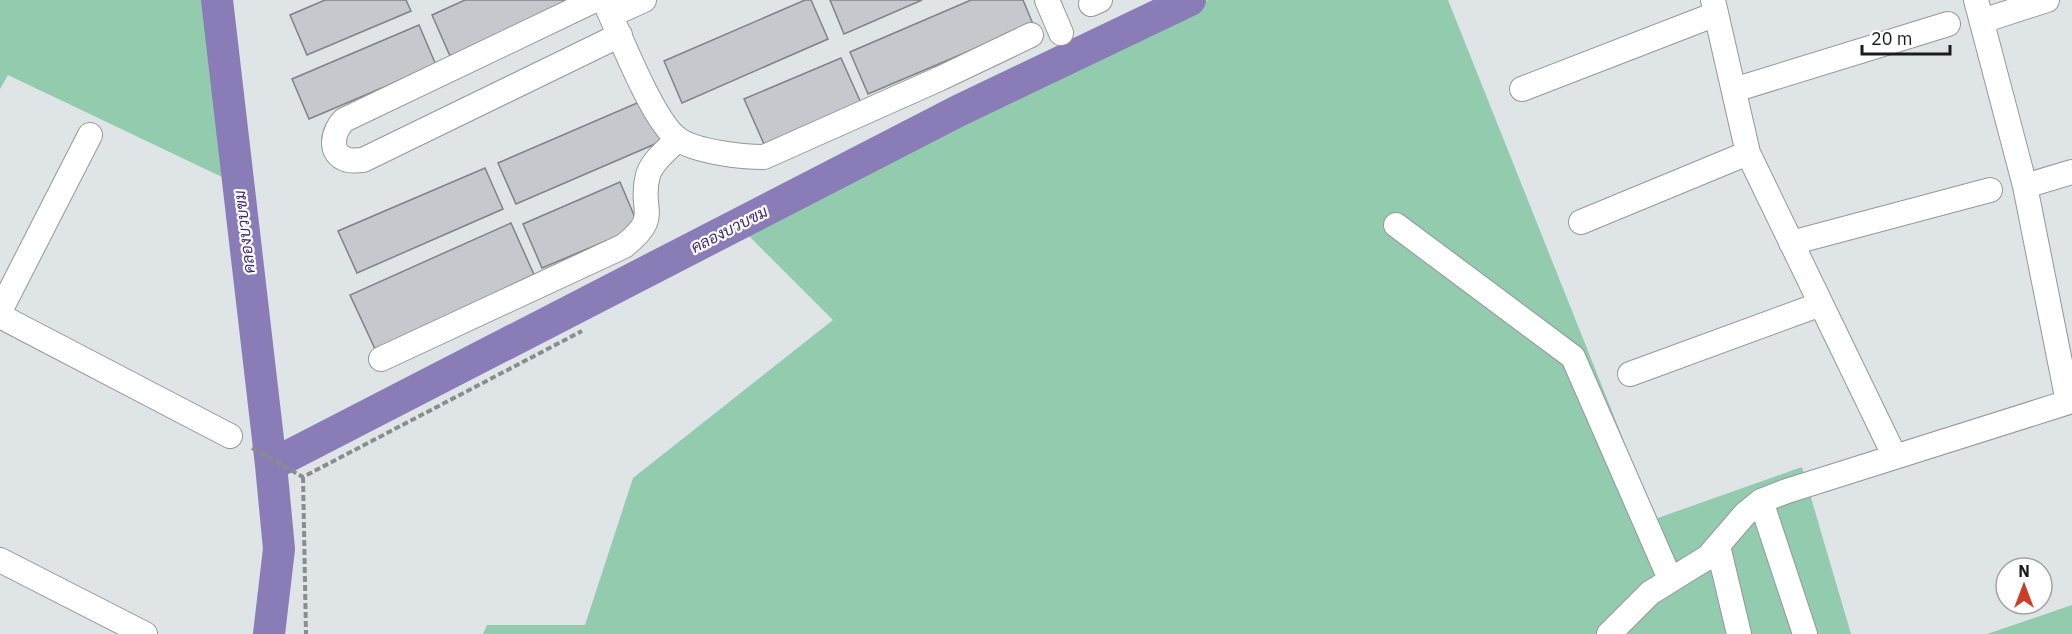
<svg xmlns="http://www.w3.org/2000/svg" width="2072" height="634" font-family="'IBM Plex Sans',Sarabun,sans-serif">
  <rect width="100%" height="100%" fill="#dfe4e7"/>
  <path fill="#92cbae" d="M0,0H202L222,177L8,75L0,89Z
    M1208,0H1448L1655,519L1802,467L1851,634H483L487,625H585L633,478L833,320L744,231Z
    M2072,605V634H1987Z"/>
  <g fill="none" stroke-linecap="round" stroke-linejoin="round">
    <path stroke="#897cb7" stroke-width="32" d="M217,0L271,465
      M269,634L279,549L271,465L958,111L1190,0"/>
  </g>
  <path fill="#c5c8cd" stroke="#808286" stroke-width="1.5" d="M325,0H406L411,11L307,55L290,15Z
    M465,0H577L450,56L432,15Z
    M805,0H811L828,39L682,103L664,61Z
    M830,0H922L844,34Z
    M971,0H1023L1033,24L868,94L850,52Z
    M419,25L436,65L309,119L292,79Z
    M841,58L861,103L764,144L744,99Z
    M644,100L662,141L516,204L498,163Z
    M485,168L503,209L357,273L338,231Z
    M620,182L639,227L542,268L523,224Z
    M511,223L536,279L376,351L350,295Z"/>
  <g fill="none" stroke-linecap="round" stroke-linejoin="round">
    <g stroke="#93989b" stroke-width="26">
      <path id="minor" d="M595,0L344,120C333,131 327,154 348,160C352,161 358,160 363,160L620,35
        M604,0C618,31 653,122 678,139C696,152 743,157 764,157L939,79L1031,35
        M1047,0L1061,33
        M1713,0L1748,153L1895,457
        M1976,0L2025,186L2068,402
        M1091,4L1100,0
        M611,15L644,0
        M1982,21L2047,0
        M1522,89L1716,14
        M1734,90L1948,24
        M2025,186L2072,172
        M1581,222L1748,153
        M1396,225L1573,357L1670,579
        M1791,243L1990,190
        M0,311L90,135
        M0,316L230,436
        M381,359L624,246C663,215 638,211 648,175C652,161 668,149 678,139
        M1630,374L1821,304
        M1761,501L1805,634
        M1718,546L1739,634
        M0,560L145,634
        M1609,634L1650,593L1708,557L1745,514L1761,501L1787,491L2072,401"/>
    </g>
    <path stroke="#898d8f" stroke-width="4" stroke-dasharray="6 3" stroke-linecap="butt" d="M252,448L303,477L582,331
      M303,477L306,634"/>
    <use href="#minor" stroke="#fff" stroke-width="24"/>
  </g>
  <g text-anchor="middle" stroke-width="4.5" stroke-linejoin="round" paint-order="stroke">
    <g font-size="16" font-style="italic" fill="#412a72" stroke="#fff">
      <text transform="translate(729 229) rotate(-27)" y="6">คลองบวบขม</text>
      <text transform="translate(244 232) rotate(-97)" y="6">คลองบวบขม</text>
    </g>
  </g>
  <g transform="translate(2024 586)"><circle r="28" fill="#ffffff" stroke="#a3a4a5" stroke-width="1.5"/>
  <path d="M0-4.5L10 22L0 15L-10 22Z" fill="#ca3f26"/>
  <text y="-9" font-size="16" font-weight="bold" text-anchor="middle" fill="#1a1c1d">N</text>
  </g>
  <path d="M1862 45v9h88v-9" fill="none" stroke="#1a1c1d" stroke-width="3"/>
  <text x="1871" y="45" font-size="18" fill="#1a1c1d" stroke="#ffffff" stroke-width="4.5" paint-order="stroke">20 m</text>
</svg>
